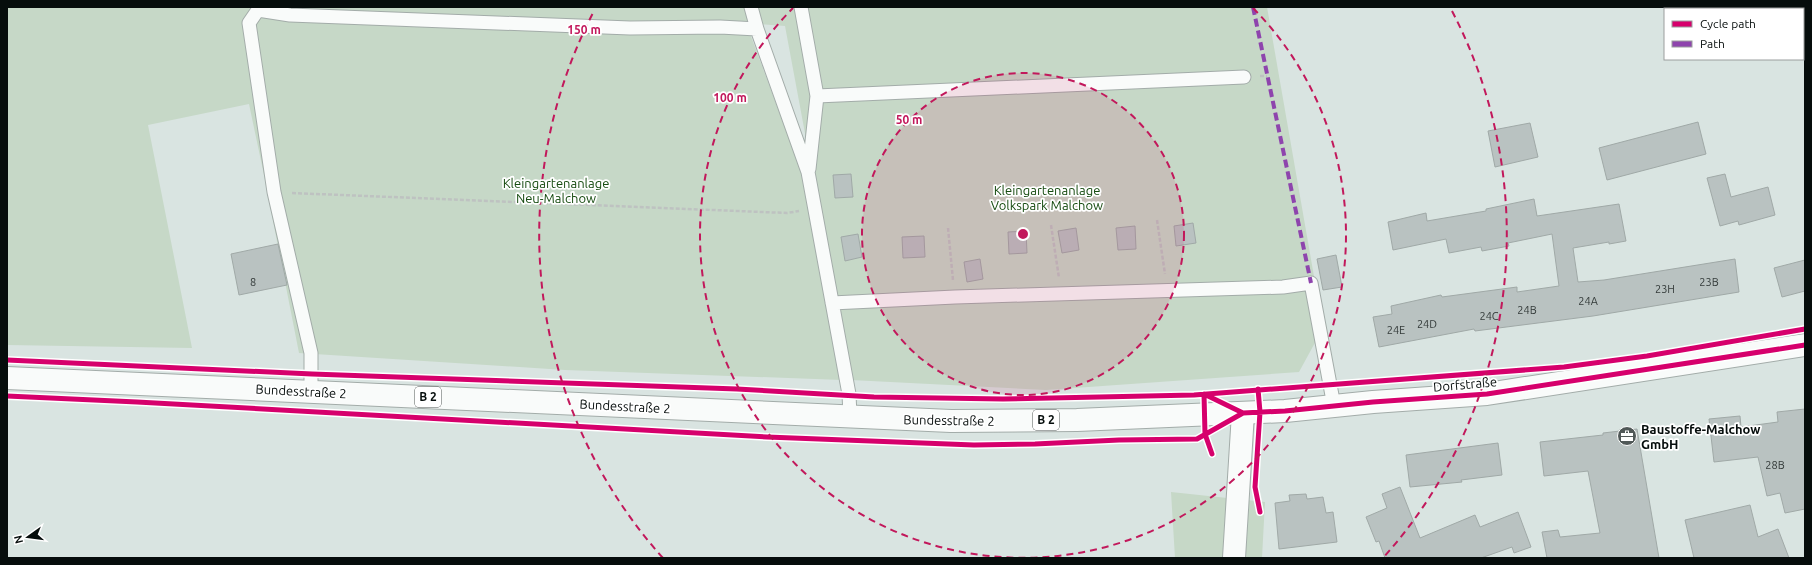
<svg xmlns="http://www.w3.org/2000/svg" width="1812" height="565" font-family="Ubuntu,sans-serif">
  <rect width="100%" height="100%" fill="#d9e4e1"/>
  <path fill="#c6d8c7" d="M7,7H1267L1323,328L1299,372L1046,390L851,380L785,26L746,23L800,168L842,380L565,370L299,353L264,175L249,104L148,125L192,348L7,345Z
    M1171,492L1265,502L1262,558H1175Z"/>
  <path fill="#b9c2c1" stroke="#a0a9a7" d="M1698,122L1706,154L1607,180L1599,148Z
    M1530,123L1538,157L1495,167L1488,131Z
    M851,174L853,197L835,198L833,175Z
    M1725,174L1731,197L1768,187L1775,215L1739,225L1738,221L1720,226L1707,178Z
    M1534,199L1537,216L1619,204L1626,241L1609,244V242L1573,248L1578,282L1604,280L1735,259L1739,292L1593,316L1475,331L1474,329L1379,347L1373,317L1392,314L1391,306L1441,295L1442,297L1517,287V292L1559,286L1552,234L1508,243L1509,246L1482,251L1481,247L1449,253L1446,239L1393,250L1388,222L1426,213L1427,221L1486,211V209Z
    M1193,223L1196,243L1176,246L1174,226Z
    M1135,226L1136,249L1118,250L1116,228Z
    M1076,228L1079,250L1062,253L1058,231Z
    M1026,231L1027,253L1009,254L1008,232Z
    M858,234L862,257L845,261L841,237Z
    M924,236L925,257L903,258L902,237Z
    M278,244L287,285L239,295L231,254Z
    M1336,255L1342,287L1323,290L1317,259Z
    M980,259L983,279L967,282L964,262Z
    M1805,260V291L1782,297L1774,268Z
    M1805,409V509L1785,513L1780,493L1767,496L1758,457L1714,462L1709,419L1740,416L1741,427L1778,422L1777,412Z
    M1637,429L1659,558H1547L1542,532L1558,530L1560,537L1600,533L1588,471L1544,476L1540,442L1603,435V433Z
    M1498,443L1502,475L1461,480L1462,482L1410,487L1406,455Z
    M1400,487L1420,538L1475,515L1480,527L1518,512L1531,547L1514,553L1512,547L1481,558H1385L1379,541L1376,542L1366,517L1387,508L1382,494Z
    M1306,494L1307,499L1323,497L1326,513L1333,512L1337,542L1279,549L1275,503L1290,501L1289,495Z
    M1750,505L1758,537L1778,529L1789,558H1694L1685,520Z"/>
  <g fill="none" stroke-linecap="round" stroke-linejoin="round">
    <g stroke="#a3aca9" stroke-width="15">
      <path id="service" d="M260,7L249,23L274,192L311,353V392
        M751,7L757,29L808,172L849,394L850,416
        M801,7L817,96L809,169
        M258,10L290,15L630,28L720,27L757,29
        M817,96L1244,77
        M832,303L955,297L1283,287L1311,283L1334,406"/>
    </g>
    <g stroke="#a3aca9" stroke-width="24">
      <path id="secondary" d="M1234,558L1243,413"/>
    </g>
    <g stroke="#a3aca9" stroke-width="24">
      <path id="primary" d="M7,378L951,421L1077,420L1285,411L1373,402L1487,394L1805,345"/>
    </g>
    <path stroke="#bec2c1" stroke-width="2.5" stroke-dasharray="4 2" stroke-linecap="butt" d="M1260,76H1267
      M292,193L787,213L799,211
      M1157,220L1165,274
      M1051,225L1059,278
      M948,228L953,280"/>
    <use href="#service" stroke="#f9fbfa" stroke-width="13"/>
    <use href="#secondary" stroke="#f9fbfa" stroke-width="22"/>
    <use href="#primary" stroke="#f9fbfa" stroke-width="22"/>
    <path stroke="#8e44ad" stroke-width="4" stroke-dasharray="8 4" stroke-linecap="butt" d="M1253,7L1311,283"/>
    <g stroke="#fff" stroke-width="8">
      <path id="cycleway" d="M7,360L312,374L737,389L874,397L1003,399L1194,395L1564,367L1647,356L1805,329
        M1258,389L1260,412L1255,487L1260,512
        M7,396L137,402L767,437L974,445L1035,444L1119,440L1197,439L1243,413L1285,411L1373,402L1487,394L1805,345
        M1212,454L1205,434L1204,394L1243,413"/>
    </g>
    <use href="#cycleway" stroke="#d6006c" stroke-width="5"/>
  </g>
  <circle cx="1023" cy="234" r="161" fill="#c2185b" fill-opacity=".12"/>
  <g fill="none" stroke="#c2185b" stroke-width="2" stroke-dasharray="7 5">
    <circle cx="1023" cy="234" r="161"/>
    <path d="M1253 8A323 323 0 1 1 793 8"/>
    <path d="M663 558A484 484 0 0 1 594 11M1452 11A484 484 0 0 1 1383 558"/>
  </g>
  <defs>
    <g id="office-disc" transform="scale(1)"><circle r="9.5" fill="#505857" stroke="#fff"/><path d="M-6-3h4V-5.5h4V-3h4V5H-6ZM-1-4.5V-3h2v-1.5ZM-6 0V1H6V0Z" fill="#fff"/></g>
  </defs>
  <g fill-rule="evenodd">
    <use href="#office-disc" x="1627" y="436"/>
  </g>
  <g text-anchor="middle" stroke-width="3.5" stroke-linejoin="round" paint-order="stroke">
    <g font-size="11" fill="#333a39">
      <text x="253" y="286">8</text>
      <text x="1709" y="286">23B</text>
      <text x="1665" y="293">23H</text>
      <text x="1588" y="305">24A</text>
      <text x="1527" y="314">24B</text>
      <text x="1489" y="320">24C</text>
      <text x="1427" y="328">24D</text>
      <text x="1396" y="334">24E</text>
      <text x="1775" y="469">28B</text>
    </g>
    <g fill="#fff" stroke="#515655" stroke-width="1">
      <rect x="415" y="387" width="26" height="20" rx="3"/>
      <rect x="1033" y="410" width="26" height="20" rx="3"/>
    </g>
    <g font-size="12" font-weight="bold" fill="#060d0c">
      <text x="428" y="401">B 2</text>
      <text x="1046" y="424">B 2</text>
    </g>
    <g font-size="13" fill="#164b10" stroke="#fff">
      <text x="556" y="188">Kleingartenanlage<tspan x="556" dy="15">Neu-Malchow</tspan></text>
      <text x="1047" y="195">Kleingartenanlage<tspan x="1047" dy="15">Volkspark Malchow</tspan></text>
    </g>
    <g font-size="13" fill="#060d0c" stroke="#fff">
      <text transform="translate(1465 384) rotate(-5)" y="5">Dorfstraße</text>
      <text transform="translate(301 391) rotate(3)" y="5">Bundesstraße 2</text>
      <text transform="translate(625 406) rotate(3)" y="5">Bundesstraße 2</text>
      <text transform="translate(949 420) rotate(1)" y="5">Bundesstraße 2</text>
    </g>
    <g font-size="13" font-weight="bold" fill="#060d0c" stroke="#fff" text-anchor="start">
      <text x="1641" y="434">Baustoffe-Malchow<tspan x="1641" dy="15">GmbH</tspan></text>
    </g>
  </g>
  <circle cx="1023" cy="234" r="6" fill="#c2185b" stroke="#fff" stroke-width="2"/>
  <g font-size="12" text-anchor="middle" font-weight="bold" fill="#c2185b" stroke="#fff" stroke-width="3.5" stroke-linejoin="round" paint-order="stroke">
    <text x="584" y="34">150 m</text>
    <text x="730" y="102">100 m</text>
    <text x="909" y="124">50 m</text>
  </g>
  <rect width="1812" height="565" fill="none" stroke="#060d0c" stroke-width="16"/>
  <rect x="1664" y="8" width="140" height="52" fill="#ffffff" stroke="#9b9e9e"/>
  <rect x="1672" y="21" width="20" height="6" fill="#d6006c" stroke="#9b9e9e"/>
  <text x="1700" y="28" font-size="12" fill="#060d0c">Cycle path</text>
  <rect x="1672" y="41" width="20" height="6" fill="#8e44ad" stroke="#9b9e9e"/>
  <text x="1700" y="48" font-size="12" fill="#060d0c">Path</text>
  <g transform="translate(28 537) rotate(256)" stroke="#ffffff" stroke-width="3" paint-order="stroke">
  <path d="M0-3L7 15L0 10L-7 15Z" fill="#060d0c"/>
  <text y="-6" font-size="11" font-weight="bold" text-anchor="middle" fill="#060d0c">N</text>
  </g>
</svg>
